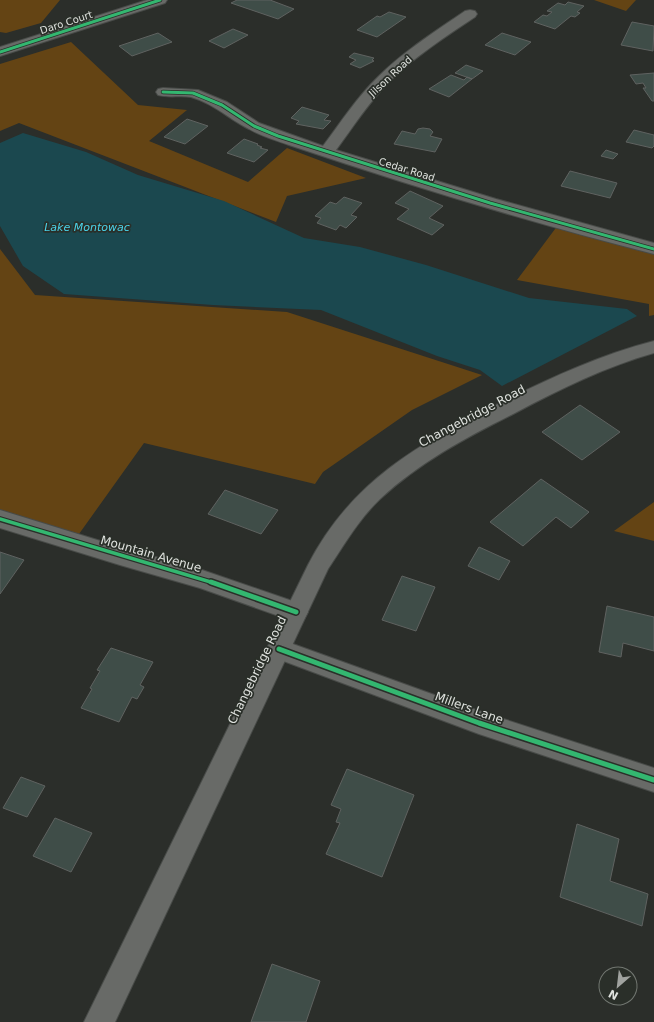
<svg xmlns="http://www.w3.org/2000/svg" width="654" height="1022" font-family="'DejaVu Sans',sans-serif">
  <rect width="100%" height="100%" fill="#2b2e2a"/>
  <path fill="#644414" d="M0,0H60L41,23L6,33L0,32Z
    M594,0H636L626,11Z
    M71,42L138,105L187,110L149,141L248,182L287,148L366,178L287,196L276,222L19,123L0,131V64Z
    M558,225L654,253V315L649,316V304L517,280Z
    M0,249L35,295L287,312L482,375L412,410L323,472L315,484L144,443L74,541L0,518Z
    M654,502V541L614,531Z"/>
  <path fill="#1b484f" d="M23,133L86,152L138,175L224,201L304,238L360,247L426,265L529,298L627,309L637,316L502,386L480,370L437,356L321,310L213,305L64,294L23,266L0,226V143Z"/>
  <path fill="#3f4d48" stroke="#5f6260" d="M237,0H270L294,9L278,19L231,3Z
    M568,2L584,6L577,12L580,13L575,17L571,16L555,29L534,22L543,15L547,16L552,12L547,11L558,3L565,5Z
    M389,12L406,17L377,37L357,30L377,16L380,17Z
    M632,22L654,26L653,51L621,45Z
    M233,29L248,35L224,48L209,41Z
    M158,33L172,42L132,56L119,46Z
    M502,33L531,42L515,55L485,45Z
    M354,53L374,58L372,60L374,61L360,68L350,64L356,60L349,57Z
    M466,65L483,71L472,79L455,73Z
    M654,73V101H652L643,88H646L643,83L636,84L630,75Z
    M451,75L464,80L467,77L472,79L449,97L429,89Z
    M302,107L329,115L324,120L331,121L323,129L296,124L299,121L291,118Z
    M187,119L208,126L185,144L164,137Z
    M423,128L430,129L433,132L430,136L442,139L435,152L394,144L402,131L415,134L418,129Z
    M634,130L654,135V146L652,148L626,142Z
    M244,139L258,144L257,145L262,147L260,148L268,150L254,162L227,153Z
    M606,150L618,154L613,159L601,156Z
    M570,171L617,183L610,198L561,186Z
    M410,191L443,206L429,218L444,225L432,235L397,219L409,209L395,203Z
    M344,197L362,203L351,215L357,217L346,228L340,225L336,230L317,223L321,218L315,216L330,202L336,204Z
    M580,405L620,432L582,460L542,432Z
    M541,479L589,512L571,528L556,517L523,546L490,522Z
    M225,490L278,510L261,534L208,514Z
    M479,547L510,561L499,580L468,566Z
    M0,552L24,560L0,594Z
    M402,576L435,587L416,631L382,620Z
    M607,606L654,617V651L623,643L621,657L599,652Z
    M111,648L153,662L140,685L144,687L137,699L132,697L119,722L81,708L92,689L90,688L100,671L97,670Z
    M347,769L414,795L382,877L326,854L340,823L336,822L341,809L331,805Z
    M21,777L45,786L27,817L3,808Z
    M55,818L92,833L71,872L33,856Z
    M577,824L619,839L610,881L648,894L642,926L560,897Z
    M272,964L320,981L306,1022H251Z"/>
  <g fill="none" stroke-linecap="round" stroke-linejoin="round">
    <g stroke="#484b48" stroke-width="2">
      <path id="minor" d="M147,0H167L165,3L0,56V47Z
        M470,10L475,11L477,14L475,17C445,37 414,57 389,82C368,103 353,127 336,150L496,199L654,243V254C532,223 408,185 289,145C275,140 261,136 249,129C229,119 213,103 191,97C180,95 169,98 158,95L156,92L158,89L163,88L198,90L227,102L259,123L323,146C341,122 357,97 379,76C404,51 436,31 465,11Z
        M0,510L120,547L202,570L304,605L308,612L304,619L296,622L200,588L120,565L0,528Z
        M279,639L479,711L654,768V792L479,734L270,656L267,649L270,642Z"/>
    </g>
    <g stroke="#484b48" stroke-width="2">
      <path id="secondary" d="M654,341V353C605,367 560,389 515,413C467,437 420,462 380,499C359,519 344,545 328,569L115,1022H84L308,565C351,481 419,444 500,403C550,378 600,355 654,341Z"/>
    </g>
    <use href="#minor" fill="#686a67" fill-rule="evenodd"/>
    <use href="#secondary" fill="#686a67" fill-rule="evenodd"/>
    <g stroke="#2a2f29" stroke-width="4.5">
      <path id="cycleway-far2" d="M0,52L160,0
        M163,92L193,93L222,105L254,126L278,136L490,203L654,249"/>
    </g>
    <g stroke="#2a2f29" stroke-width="6">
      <path id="cycleway-far1" d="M0,519L214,583"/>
    </g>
    <g stroke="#2a2f29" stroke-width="8">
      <path id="cycleway" d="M211,582L296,612
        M279,649L479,723L654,780"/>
    </g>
    <use href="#cycleway-far2" stroke="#33b770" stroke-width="3"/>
    <use href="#cycleway-far1" stroke="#33b770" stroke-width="3.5"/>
    <use href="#cycleway" stroke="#33b770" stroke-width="5"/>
  </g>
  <g text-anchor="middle" stroke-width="3.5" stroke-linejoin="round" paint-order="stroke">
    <g font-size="10" fill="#dfe2de" stroke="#2a2f29">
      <text transform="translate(66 22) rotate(-18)" y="4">Daro Court</text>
      <text transform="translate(390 76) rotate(-43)" y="4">Jilson Road</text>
      <text transform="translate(407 169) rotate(17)" y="4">Cedar Road</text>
    </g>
    <g font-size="11" font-style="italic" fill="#4ad4ea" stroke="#2a2f29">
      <text x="87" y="231">Lake Montowac</text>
    </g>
    <g font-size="12" fill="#dfe2de" stroke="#2a2f29">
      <text transform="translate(472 416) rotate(-28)" y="4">Changebridge Road</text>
      <text transform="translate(151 554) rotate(16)" y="4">Mountain Avenue</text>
      <text transform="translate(257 670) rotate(-64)" y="4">Changebridge Road</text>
      <text transform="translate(469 708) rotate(20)" y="4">Millers Lane</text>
    </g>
  </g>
  <g transform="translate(618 986) rotate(208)"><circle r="19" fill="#2a2f29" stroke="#727771"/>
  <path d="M0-3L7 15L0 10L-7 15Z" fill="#a0a39f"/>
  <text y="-6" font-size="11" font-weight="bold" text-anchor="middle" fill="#dfe2de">N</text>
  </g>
</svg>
